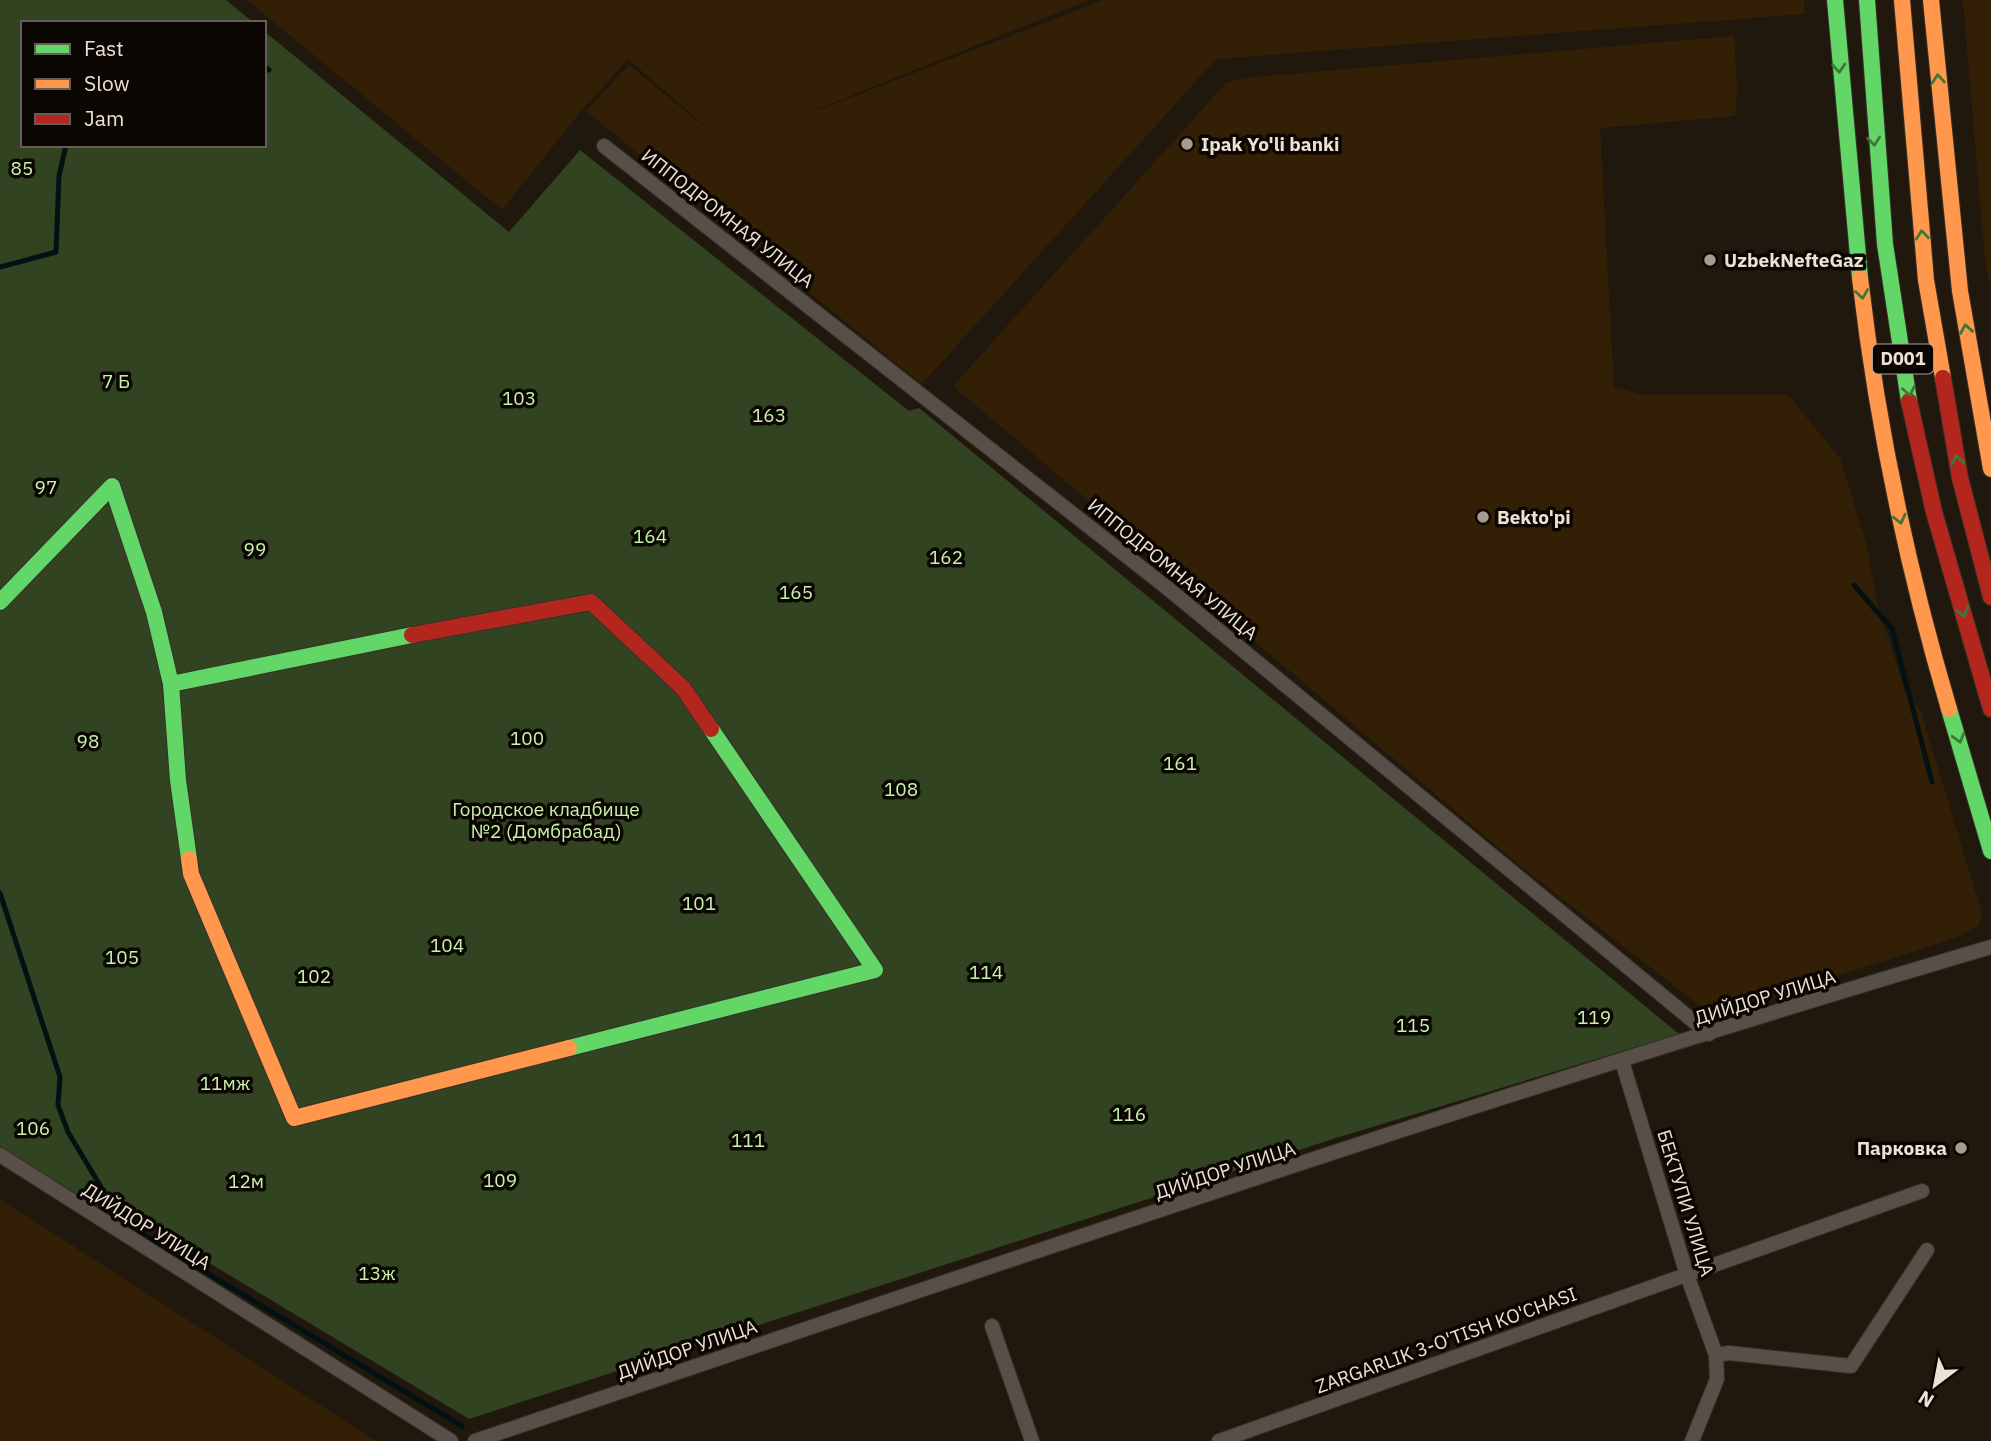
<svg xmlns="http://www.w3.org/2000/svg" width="1991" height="1441" font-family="'IBM Plex Sans',sans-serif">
  <rect width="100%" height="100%" fill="#21180d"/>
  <path fill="#321f06" d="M247,0H1089L761,132L1104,0H1804L1805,14L1216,59L922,384L586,111L629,65L727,145L628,59L581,111L502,210Z
    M1963,0H1991V289L1985,261Z
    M1734,36L1737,89L1735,116L1600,128L1614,387L1643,395H1788L1840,458L1867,547L1877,602L1905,691L1921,712L1983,917L1977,926L1958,937L1713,1016L1524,869L953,386L1226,83L1244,78Z
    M0,1199L376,1441H0Z"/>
  <path fill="#314321" d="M0,0H226L254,23H23V145H264V31L509,232L580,150L909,411L919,408L1679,1034L1336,1138L469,1419L136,1219L105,1212L0,1146Z"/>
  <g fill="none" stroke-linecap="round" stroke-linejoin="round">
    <path stroke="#031113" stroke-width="5" d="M264,67L269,70
      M0,267L56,252L59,176L66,145
      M1854,585L1892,629L1932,782
      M0,893L60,1077L58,1105L68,1132L122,1222L462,1426"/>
    <g stroke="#37312a" stroke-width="16">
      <path id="street" d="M604,146L1166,587L1709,1034
        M1622,1061L1687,1275L1716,1355L1717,1379L1692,1441
        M0,1155L451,1441
        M992,1326L1032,1441
        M1716,1355L1729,1353L1851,1366L1927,1250
        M475,1441C978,1271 1481,1097 1991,947
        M1219,1441L1922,1191"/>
    </g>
    <g stroke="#37312a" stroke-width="18">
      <path id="fast" d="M1835,0L1860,278
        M1867,0L1885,244L1909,401
        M0,602L112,486L154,612L171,684L178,780L189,859
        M171,684L412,635
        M1949,709L1991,851
        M569,1048L875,970L711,729"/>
    </g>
    <g stroke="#37312a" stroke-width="18">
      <path id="slow" d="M1902,0L1926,280L1943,378
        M1931,0L1960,291L1991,469
        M1860,278C1877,425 1907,567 1949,709
        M189,859L191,874L294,1118L569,1048"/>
    </g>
    <g stroke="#37312a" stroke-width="18">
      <path id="jam" d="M1943,378L1960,478L1991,597
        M1909,401L1934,512L1991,709
        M412,635L591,602L683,688L711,729"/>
    </g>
    <use href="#street" stroke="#574f48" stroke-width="14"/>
    <use href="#fast" stroke="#63d668" stroke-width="16"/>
    <use href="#slow" stroke="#ff974d" stroke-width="16"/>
    <use href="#jam" stroke="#b3261e" stroke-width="16"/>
  </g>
  <defs><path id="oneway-chevron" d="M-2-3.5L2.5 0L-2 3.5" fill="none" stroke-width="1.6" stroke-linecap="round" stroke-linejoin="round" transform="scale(1.75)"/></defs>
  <g stroke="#3c783a">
    <use href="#oneway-chevron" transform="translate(1839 68) rotate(86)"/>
    <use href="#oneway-chevron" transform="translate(1938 79) rotate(-95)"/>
    <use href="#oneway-chevron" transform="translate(1874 141) rotate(84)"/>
    <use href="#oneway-chevron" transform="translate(1922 235) rotate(-96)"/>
    <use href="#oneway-chevron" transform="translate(1862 294) rotate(81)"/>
    <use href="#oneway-chevron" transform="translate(1966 329) rotate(-100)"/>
    <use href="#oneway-chevron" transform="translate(1909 391) rotate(79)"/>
    <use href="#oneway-chevron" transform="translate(1957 460) rotate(-100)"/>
    <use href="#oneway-chevron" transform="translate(1900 519) rotate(76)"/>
    <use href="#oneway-chevron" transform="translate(1963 612) rotate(74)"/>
    <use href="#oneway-chevron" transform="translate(1959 738) rotate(74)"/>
  </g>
  <g fill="#a59b8f" stroke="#0c0602" stroke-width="2.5">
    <circle cx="1187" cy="144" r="7"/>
    <circle cx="1710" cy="260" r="7"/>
    <circle cx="1483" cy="517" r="7"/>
    <circle cx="1961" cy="1148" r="7"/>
  </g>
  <g text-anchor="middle" stroke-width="7" stroke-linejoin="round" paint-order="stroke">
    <rect fill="#0c0602" stroke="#a99f96" stroke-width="2" x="1873" y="344.5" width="60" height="29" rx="5"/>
    <g font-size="18" font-weight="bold" fill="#ece1d5">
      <text x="1903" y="365">D001</text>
    </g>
    <g font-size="19" font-weight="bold" fill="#ece1d5" stroke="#0c0602" text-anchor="start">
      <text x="1201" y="151">Ipak Yo'li banki</text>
      <text x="1724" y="267">UzbekNefteGaz</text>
      <text x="1497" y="524">Bekto'pi</text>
      <text x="1947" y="1155" text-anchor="end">Парковка</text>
    </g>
    <g font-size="19" fill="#c7f2ac" stroke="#0c0602">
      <text x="22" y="175">85</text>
      <text x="116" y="388">7 Б</text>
      <text x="519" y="405">103</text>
      <text x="769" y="422">163</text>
      <text x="46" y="494">97</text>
      <text x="650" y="543">164</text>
      <text x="255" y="556">99</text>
      <text x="946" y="564">162</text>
      <text x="796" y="599">165</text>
      <text x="527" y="745">100</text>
      <text x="88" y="748">98</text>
      <text x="1180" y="770">161</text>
      <text x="901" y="796">108</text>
      <text x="546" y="816">Городское кладбище<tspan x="546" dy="22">№2 (Домбрабад)</tspan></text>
      <text x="699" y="910">101</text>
      <text x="447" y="952">104</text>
      <text x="122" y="964">105</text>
      <text x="986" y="979">114</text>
      <text x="314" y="983">102</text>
      <text x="1594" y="1024">119</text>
      <text x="1413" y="1032">115</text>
      <text x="225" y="1090">11мж</text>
      <text x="1129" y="1121">116</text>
      <text x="33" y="1135">106</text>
      <text x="748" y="1147">111</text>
      <text x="500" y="1187">109</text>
      <text x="246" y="1188">12м</text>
      <text x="377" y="1280">13ж</text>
    </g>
    <g font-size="19" fill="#ece1d5" stroke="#0c0602">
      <text transform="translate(728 218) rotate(38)" y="7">ИППОДРОМНАЯ УЛИЦА</text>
      <text transform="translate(1173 569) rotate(39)" y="7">ИППОДРОМНАЯ УЛИЦА</text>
      <text transform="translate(1765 997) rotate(-17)" y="7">ДИЙДОР УЛИЦА</text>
      <text transform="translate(1225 1170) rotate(-18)" y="7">ДИЙДОР УЛИЦА</text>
      <text transform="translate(1686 1203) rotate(73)" y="7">БЕКТУПИ УЛИЦА</text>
      <text transform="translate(147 1226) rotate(32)" y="7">ДИЙДОР УЛИЦА</text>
      <text transform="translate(1446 1340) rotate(-20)" y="7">ZARGARLIK 3-O'TISH KO'CHASI</text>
      <text transform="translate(687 1349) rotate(-19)" y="7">ДИЙДОР УЛИЦА</text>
    </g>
  </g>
  <rect x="21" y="21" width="245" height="126" fill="#0c0602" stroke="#665e56" stroke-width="2"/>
  <rect x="35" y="44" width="35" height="10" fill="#63d668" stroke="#665e56" stroke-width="2"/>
  <text x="84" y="56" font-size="21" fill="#ece1d5">Fast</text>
  <rect x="35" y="79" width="35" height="10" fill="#ff974d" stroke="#665e56" stroke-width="2"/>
  <text x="84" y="91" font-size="21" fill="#ece1d5">Slow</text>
  <rect x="35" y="114" width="35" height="10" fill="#b3261e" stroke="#665e56" stroke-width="2"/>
  <text x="84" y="126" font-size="21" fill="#ece1d5">Jam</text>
  <g transform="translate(1935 1385) rotate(212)" stroke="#0c0602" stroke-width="5" paint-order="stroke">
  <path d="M0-5L12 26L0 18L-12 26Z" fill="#ece1d5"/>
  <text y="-10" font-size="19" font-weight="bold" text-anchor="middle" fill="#ece1d5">N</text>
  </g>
</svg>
